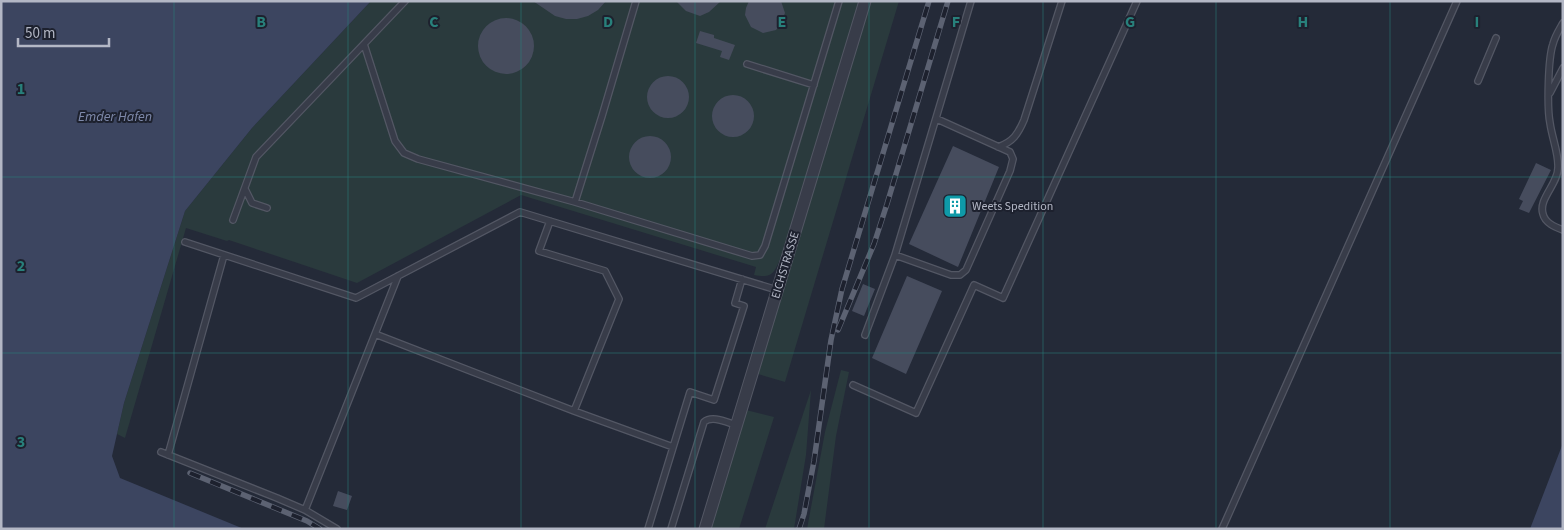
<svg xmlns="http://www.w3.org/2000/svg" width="1564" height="530" font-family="'Source Sans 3',sans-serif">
  <rect width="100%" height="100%" fill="#242a38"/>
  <path fill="#2a3a3d" d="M371,1H859L782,255C774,272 774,279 754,275L756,267L521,195L357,283L229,240L227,241L186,228L125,438L117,434L124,403L185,211L252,128Z
    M871,1H899L785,382L758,374Z
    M841,370L849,372L836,436L824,529H807L825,432Z
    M811,390L806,455L794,529H765Z
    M746,410L774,417L739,529H710Z"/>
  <path fill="#3c4560" d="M1,1H371L252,128L185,211L124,403L112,456L120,478L244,529H1Z
    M1563,443V529H1530Z"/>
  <path fill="#464c5d" d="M533,1H606L598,10L588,16L577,19H566L555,16Z
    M676,1H721L709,12L700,16L686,11Z
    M749,1H781L785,13L780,25L776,30L763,33L751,27L745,15L746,8Z
    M478 46a28 28 0 1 1 56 0a28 28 0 1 1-56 0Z
    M700,31L714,35V38L735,45L729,60L720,57L722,51L696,43Z
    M647 97a21 21 0 1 1 42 0a21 21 0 1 1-42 0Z
    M712 116a21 21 0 1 1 42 0a21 21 0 1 1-42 0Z
    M629 157a21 21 0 1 1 42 0a21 21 0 1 1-42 0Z
    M953,146L999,167L958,267L909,244Z
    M1536,163L1551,170L1529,213L1519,209L1523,201L1519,199Z
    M907,276L942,291L906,374L872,358Z
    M863,284L875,289L864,316L852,311Z
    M338,491L352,496L347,510L333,506Z"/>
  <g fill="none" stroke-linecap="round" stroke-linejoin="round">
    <g stroke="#535764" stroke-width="8">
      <path id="lane" d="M1563,23C1559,30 1555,36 1553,44C1548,58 1547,108 1550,123C1552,138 1559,154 1558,168C1558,184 1538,199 1543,214C1545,223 1555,227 1563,230
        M364,44L395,141L404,153L418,159L575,202L752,256L760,255L765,246L839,1
        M747,64L814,85
        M1478,81L1496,38
        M1550,93L1563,68
        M998,147C1013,142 1018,134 1024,120L1062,1
        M245,189L252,203L267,208
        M575,202L602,116L636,1
        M233,220L256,157L405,1
        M550,221L539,251L605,271L619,299L574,411
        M185,242L356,298L520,212L777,290
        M895,255L951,275H960L966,270L1010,171L1013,159L1010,152L937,119
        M398,276L375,334L574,411L673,447
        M865,335L895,255L971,1
        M853,385L916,413L974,285L1003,298L1137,1
        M161,452L277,498L305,510L337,529
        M168,455L224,255
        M305,510L375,334
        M648,529L690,392L714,400L744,306L735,303L742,279
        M671,529L704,422C712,415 726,422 736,425
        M1222,529L1457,1"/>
    </g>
    <g stroke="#535764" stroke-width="13">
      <path id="street" d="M705,529L865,1"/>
    </g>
    <use href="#lane" stroke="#383c49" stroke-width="5.5"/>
    <use href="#street" stroke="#383c49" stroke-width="11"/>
    <g stroke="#5c6272" stroke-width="5.5">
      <path id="rail" d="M838,330L874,244L887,204L948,1
        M190,473L307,521L320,529
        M799,529L804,514L814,461L831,340L842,289L929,1"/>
    </g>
    <use href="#rail" stroke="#1d212e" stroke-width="4" stroke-dasharray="11" stroke-linecap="butt"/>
  </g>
  <path fill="none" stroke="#28807b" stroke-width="1" stroke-opacity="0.55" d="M174,1V529M348,1V529M521,1V529M695,1V529M869,1V529M1043,1V529M1216,1V529M1390,1V529M1,177H1563M1,353H1563"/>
  <defs>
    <g id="building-square" transform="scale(1.25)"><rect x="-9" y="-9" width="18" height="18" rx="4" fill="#0f9aa8" stroke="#1d212e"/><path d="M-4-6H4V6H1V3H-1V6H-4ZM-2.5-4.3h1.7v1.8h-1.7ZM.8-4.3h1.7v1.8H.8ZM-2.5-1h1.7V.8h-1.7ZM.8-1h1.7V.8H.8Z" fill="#fff"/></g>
  </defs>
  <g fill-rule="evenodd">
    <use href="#building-square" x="955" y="206"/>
  </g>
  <g text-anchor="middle" stroke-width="4" stroke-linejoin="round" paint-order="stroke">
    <g font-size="12" fill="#b3b7c5" stroke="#1d212e" text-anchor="start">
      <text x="972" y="210">Weets Spedition</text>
    </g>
    <g font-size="12" fill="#b3b7c5" stroke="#1d212e">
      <text transform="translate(785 265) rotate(-73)" y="4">EICHSTRASSE</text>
    </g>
    <g font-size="14" font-style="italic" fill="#7e89aa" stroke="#1d212e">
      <text x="115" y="121">Emder Hafen</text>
    </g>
  </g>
  <g font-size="16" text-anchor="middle" font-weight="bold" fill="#28807b" stroke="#1d212e" stroke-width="4" stroke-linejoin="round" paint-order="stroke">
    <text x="261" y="27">B</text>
    <text x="434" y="27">C</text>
    <text x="608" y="27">D</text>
    <text x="782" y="27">E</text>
    <text x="956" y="27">F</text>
    <text x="1130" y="27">G</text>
    <text x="1303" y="27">H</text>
    <text x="1477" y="27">I</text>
    <text x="21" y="94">1</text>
    <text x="21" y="271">2</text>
    <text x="21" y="447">3</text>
  </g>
  <rect width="1564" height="530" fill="none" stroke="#b3b7c5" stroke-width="5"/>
  <path d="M18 38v8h91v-8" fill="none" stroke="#b3b7c5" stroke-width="2.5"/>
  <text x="25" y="38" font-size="15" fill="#b3b7c5" stroke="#1d212e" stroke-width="4" paint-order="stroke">50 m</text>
</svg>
